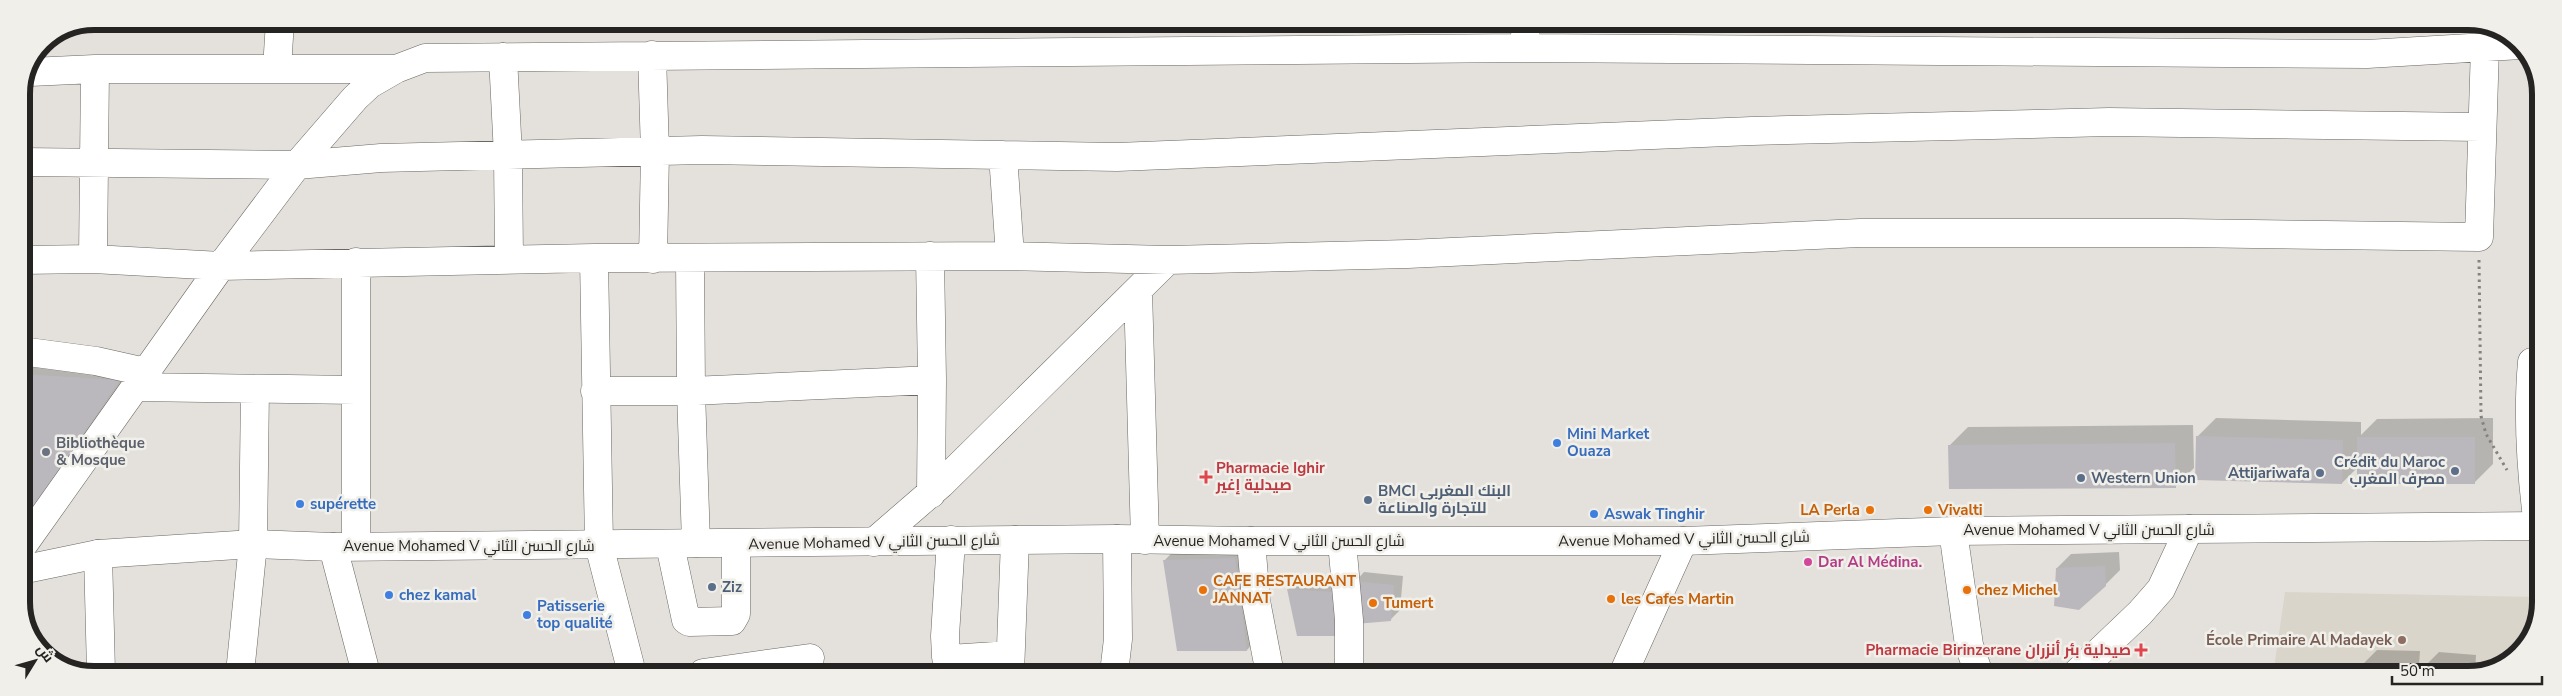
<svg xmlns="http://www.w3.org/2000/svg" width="2562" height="696" font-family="'Nunito Sans',Cairo,sans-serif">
  <rect width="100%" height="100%" fill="#e4e1dc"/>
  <path fill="#dad5ca" d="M2285,592L2538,597V621L2513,660L2469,675H2273Z"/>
  <path fill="#0003" d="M21,355L137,362L21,531Z
    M2216,418L2361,422V435L2377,419L2493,418V464L2474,483L2359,466L2342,483L2198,436Z
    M2193,425L2194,468L2175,487L1950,445L1968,427Z
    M1253,540L1265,631L1247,650L1165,560L1183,541Z
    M2119,552L2120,570L2105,585L2057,568L2071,554Z
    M1364,572L1403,576L1400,610L1390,620L1288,590L1302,575L1347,578L1355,582Z
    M2377,650L2420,651L2419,665L2409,675H2362V665Z
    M2439,652L2476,655L2475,673L2425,675V666Z"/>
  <path fill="#bbb8bd" d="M21,374L120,380L21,525Z
    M2196,436L2343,440L2342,484L2195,480Z
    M2357,437H2475V484H2357Z
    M2175,443L2176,488L1949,489L1948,445Z
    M1235,558L1247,651H1177L1163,560Z
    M2105,566L2106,586L2079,610L2054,606L2056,568Z
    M1353,581L1394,585L1391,621L1355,624Z
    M1287,589L1333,592L1342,636H1297Z
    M2361,664L2406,665V675H2360Z
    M2423,665L2462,669V675H2424Z"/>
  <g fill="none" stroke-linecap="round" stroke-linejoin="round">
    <g stroke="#696762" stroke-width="29">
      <path id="minor" d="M1523,48L1527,23
        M652,55L655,152L653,259
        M503,57L508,155L509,259
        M277,69L280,21
        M30,72L95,69H396
        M1003,155L1010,256
        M21,162L297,165L381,158L702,150L1117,157L1752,131L2109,122L2481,127
        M930,256L932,380L931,494
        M594,258L599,545L632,673
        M93,259L95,69
        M690,259L691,391L696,543
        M21,260L93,259L221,266L594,258L1010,256L1168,260L1408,254L1860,233H2182L2479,237L2485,47
        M356,262V545
        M1138,290L1145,540
        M21,351L96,361L145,372
        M2532,362C2527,417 2531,472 2538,526
        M135,387L356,390
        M595,391H691L932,380
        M1953,531L1969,645L1979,674
        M951,540L945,636L946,657L950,659L1010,655
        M1251,541L1256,601L1270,674
        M874,542L941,484L1168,260
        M1342,542L1349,620V674
        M670,545L686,620L689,622L732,621L736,614V544
        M333,547L366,673
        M21,548L221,266L297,165L355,98L370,84L396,69L425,58L1523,48L2367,54L2521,45
        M98,554L101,672
        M240,673L253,544L255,389
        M703,673L810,658
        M1010,673L1015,540
        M1114,673L1118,639L1117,539
        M1623,674L1683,541
        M2076,674L2140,613L2161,589L2189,529"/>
    </g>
    <g stroke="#696762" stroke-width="29">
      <path id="major" d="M21,570L98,554L253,544L333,547L1117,539L1251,541H1683L1953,531L2539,526"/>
    </g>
    <path stroke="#84827e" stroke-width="3" stroke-dasharray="2.5 4" stroke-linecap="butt" d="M2479,260L2481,416L2486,434L2507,470"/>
    <use href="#minor" stroke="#fff" stroke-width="28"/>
    <use href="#major" stroke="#fff" stroke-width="28"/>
  </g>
  <g fill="#3f7fe0" stroke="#f1efe9" stroke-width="2">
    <circle cx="1557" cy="443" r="5"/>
    <circle cx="300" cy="504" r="5"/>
    <circle cx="1594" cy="514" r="5"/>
    <circle cx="389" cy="595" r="5"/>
    <circle cx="527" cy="615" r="5"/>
  </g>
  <circle fill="#6b7280" stroke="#f1efe9" stroke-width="2" cx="46" cy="452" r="5"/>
  <g fill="#5c6f8a" stroke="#f1efe9" stroke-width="2">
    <circle cx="2455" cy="471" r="5"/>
    <circle cx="2320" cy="473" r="5"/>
    <circle cx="2081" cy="478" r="5"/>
    <circle cx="1368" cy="500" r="5"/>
    <circle cx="712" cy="587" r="5"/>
  </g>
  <g fill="#e0444e" stroke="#f1efe9" stroke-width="2">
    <path d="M1203.5 469.5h5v5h5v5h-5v5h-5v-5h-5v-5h5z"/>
    <path d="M2138.5 642.5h5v5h5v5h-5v5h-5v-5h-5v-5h5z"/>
  </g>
  <g fill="#e8710a" stroke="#f1efe9" stroke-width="2">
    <circle cx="1870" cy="510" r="5"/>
    <circle cx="1928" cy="510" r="5"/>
    <circle cx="1203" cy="590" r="5"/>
    <circle cx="1967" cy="590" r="5"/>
    <circle cx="1611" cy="599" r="5"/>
    <circle cx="1373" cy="603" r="5"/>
  </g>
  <circle fill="#d1479c" stroke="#f1efe9" stroke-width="2" cx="1808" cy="562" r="5"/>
  <circle fill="#8d6e63" stroke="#f1efe9" stroke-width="2" cx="2402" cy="640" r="5"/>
  <g text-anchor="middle" stroke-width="5" stroke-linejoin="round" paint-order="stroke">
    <g font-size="15" font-weight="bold" fill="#366cbe" stroke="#f1efe9" text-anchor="start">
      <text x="1567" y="439">Mini Market<tspan x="1567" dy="17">Ouaza</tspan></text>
      <text x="310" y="509">supérette</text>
      <text x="1604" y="519">Aswak Tinghir</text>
      <text x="399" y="600">chez kamal</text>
      <text x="537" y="611">Patisserie<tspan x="537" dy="17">top qualité</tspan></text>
    </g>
    <g font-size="15" font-weight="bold" fill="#5b616d" stroke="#f1efe9" text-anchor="start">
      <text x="56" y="448">Bibliothèque<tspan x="56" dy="17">&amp; Mosque</tspan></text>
    </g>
    <g font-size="15" font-weight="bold" fill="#4e5e75" stroke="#f1efe9" text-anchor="start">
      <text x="2445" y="467" text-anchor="end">Crédit du Maroc<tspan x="2445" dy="17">مصرف المغرب</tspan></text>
      <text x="2310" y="478" text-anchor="end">Attijariwafa</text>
      <text x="2091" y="483">Western Union</text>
      <text x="1378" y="496">BMCI البنك المغربي<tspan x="1378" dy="17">للتجارة والصناعة</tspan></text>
      <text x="722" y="592">Ziz</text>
    </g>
    <g font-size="15" font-weight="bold" fill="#be3a42" stroke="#f1efe9" text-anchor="start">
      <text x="1216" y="473">Pharmacie Ighir<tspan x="1216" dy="17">صيدلية إغير</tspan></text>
      <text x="2131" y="655" text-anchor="end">Pharmacie Birinzerane صيدلية بئر أنزران</text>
    </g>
    <g font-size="15" font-weight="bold" fill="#c56008" stroke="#f1efe9" text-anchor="start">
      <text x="1860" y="515" text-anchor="end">LA Perla</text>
      <text x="1938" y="515">Vivalti</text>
      <text x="1213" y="586">CAFE RESTAURANT<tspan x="1213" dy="17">JANNAT</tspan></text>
      <text x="1977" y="595">chez Michel</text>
      <text x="1621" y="604">les Cafes Martin</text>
      <text x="1383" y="608">Tumert</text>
    </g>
    <g font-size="15" fill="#252422" stroke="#f1efe9">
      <text x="2089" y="535">Avenue Mohamed V شارع الحسن الثاني</text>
      <text transform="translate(1684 539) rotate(-1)" y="5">Avenue Mohamed V شارع الحسن الثاني</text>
      <text x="1279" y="546">Avenue Mohamed V شارع الحسن الثاني</text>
      <text transform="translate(874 542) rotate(-1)" y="5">Avenue Mohamed V شارع الحسن الثاني</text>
      <text x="469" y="551">Avenue Mohamed V شارع الحسن الثاني</text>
    </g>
    <g font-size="15" font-weight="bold" fill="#b23c85" stroke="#f1efe9" text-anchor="start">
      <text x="1818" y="567">Dar Al Médina.</text>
    </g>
    <g font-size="15" font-weight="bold" fill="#785e54" stroke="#f1efe9" text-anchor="end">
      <text x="2392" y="645">École Primaire Al Madayek</text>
    </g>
  </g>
  <path d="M0 0H2562V696H0ZM94 30H2468A64 64 0 0 1 2532 94V602A64 64 0 0 1 2468 666H94A64 64 0 0 1 30 602V94A64 64 0 0 1 94 30Z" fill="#f1efe9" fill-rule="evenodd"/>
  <path fill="none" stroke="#252422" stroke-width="6" d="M94 30H2468A64 64 0 0 1 2532 94V602A64 64 0 0 1 2468 666H94A64 64 0 0 1 30 602V94A64 64 0 0 1 94 30Z"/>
  <g transform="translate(35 661) rotate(53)" stroke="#f1efe9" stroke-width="4" paint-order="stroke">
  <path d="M0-4L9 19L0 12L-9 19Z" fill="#252422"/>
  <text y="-8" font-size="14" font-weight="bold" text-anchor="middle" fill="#252422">ش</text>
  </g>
  <path d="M2392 676v8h150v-8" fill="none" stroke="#252422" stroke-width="2.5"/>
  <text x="2400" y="676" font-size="15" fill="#252422" stroke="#f1efe9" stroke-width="4" paint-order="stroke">50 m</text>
</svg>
